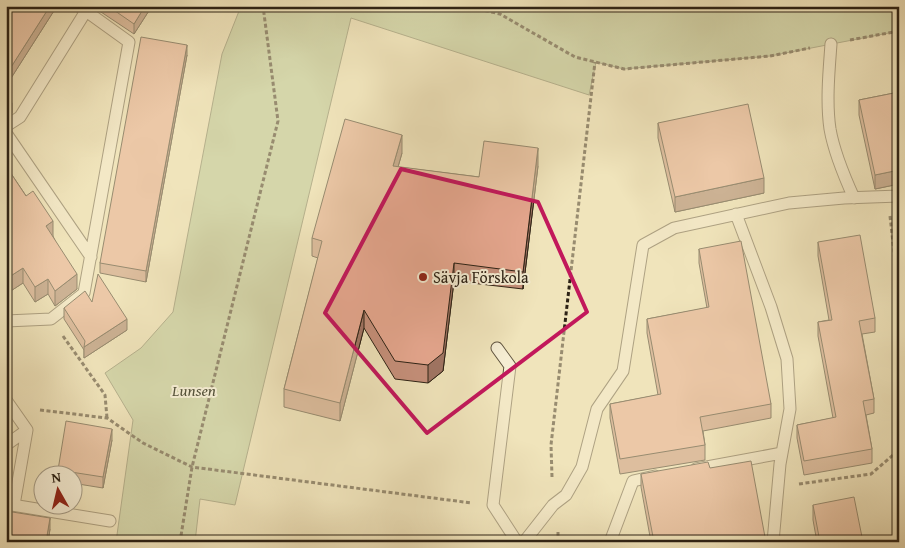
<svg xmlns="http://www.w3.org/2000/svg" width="905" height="548" font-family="'Gentium Book Plus',serif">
  <rect width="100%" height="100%" fill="#f0e4bb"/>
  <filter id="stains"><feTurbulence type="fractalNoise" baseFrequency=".004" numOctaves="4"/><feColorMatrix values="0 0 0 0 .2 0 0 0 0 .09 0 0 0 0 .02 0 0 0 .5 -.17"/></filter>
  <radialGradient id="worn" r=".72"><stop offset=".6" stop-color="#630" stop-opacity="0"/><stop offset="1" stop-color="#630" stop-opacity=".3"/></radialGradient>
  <path fill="#b3c595" stroke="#707455" d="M241,6H899V31L770,56L624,69L596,62L589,95L351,18L235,505L200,499L195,542H116L133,420L105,373L141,348L173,312L222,54Z"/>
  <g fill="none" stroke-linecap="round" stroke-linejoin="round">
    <g stroke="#5e523e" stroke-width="13">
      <path id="service" d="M831,44C829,71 826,102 830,129C834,152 844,176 854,198
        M6,126L20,117L86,11
        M6,133L91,257
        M736,214L771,307L787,359L790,409L780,464L773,542
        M6,321L51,319L84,293L129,42L79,6
        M497,348L510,366L493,505L517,542
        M6,400L27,430L14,505
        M6,445L27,430
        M696,469L782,453
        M6,504L110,521
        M524,542L553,505L566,495L582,467L597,409L623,371L643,245L674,228L789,203L844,198L899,196
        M610,542L633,481L655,476"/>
    </g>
    <path stroke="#2d2215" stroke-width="3" stroke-dasharray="4 2.5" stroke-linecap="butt" d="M466,6L500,14L575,57L624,69L770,56L810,48
      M850,40L899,31
      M890,216L899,297
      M63,336L105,395L107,418
      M899,382V389
      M40,410L107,418L143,443L192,467L472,503
      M552,477L551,445L595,62
      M799,484L871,474L899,450
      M558,532V542
      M180,542L192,467L278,121L263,6"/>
    <use href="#service" stroke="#f5edd3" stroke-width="11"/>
  </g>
  <path fill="#c6907b" stroke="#2d2215" d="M6,6H57L6,86Z
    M92,6H152L134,34Z
    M187,55L146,282L100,273V263Z
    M899,92V184L875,189L859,115V100Z
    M658,123L764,193L675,212L658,138Z
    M402,153L398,167L479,177L538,166L523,289L454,281L443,371L428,383L395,379L364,328L340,421L284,407V389L318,258L312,256V238Z
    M6,166L53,236L77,289L55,306L48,294L35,302L23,283L6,294Z
    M818,242L875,318V332L862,334L874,399V413L866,415L872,449V463L804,475L797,438V425L833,418L818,336V322L829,320L818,256Z
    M699,249L771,404V418L703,431L705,445V460L620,474L610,418V404L658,395L647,333V319L707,308L699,263Z
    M92,302L127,330L84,358V350L64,319V308Z
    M112,440L103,488L72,483V476H58V470Z
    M710,468L765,537V542H651L641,487V474Z
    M813,505L863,542H817L813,520Z
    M6,511L50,529L48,542H6Z"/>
  <path fill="#a17564" stroke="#2d2215" d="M50,6H57L6,86V75Z
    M145,6H152L134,34V24Z
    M187,45V55L146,282V271Z
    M12,103V113L6,117V107Z
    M402,135V153L393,184V166Z
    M538,148V166L523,289V272Z
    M899,170V184L875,189V175Z
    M764,178V193L675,212V197Z
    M53,221V236L46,241V226Z
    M454,263V281L443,371L428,383V365Z
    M23,268V283L6,294V279Z
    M77,274V289L55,306V291Z
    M48,279V294L35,302V287Z
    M364,310V328L340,421V403Z
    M127,319V330L84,358V347Z
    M112,429V440L103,488V477Z
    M50,518V529L48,542H46Z"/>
  <path fill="#e6a78f" stroke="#2d2215" d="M6,6H50L6,75V54L12,50L6,47Z
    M108,6H145L134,24Z
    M141,37L187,45L146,271L100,263Z
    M899,92V170L875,175L859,100Z
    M6,95L12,103L6,107Z
    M748,104L764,178L675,197L658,123Z
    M345,119L402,135L393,166L479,177L484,141L538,148L523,272L454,263L443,353L428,365L395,361L364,310L340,403L284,389L322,241L312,238Z
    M6,166L26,196L33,191L53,221L46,226L77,274L55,291L48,279L35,287L23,268L6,279Z
    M860,235L875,318L859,321L874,399L863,401L872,449L804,461L797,425L836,417L818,322L832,320L818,242Z
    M741,241L771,404L700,417L705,445L620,459L610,404L661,394L647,319L709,307L699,249Z
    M98,274L127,319L84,347L85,341L64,308L85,291L92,302Z
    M66,421L112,429L103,477L58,470Z
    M751,461L765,537L738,542H654L641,474L708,462L710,468Z
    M854,497L863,542H820L813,505Z
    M6,511L50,518L46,542H37L6,537Z"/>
  <path d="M0 0H905V548H0ZM401,169L538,202L587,312L427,433L325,313Z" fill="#f0e4bb" fill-opacity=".55" fill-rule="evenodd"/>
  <path fill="none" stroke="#c2185b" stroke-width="4" stroke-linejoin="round" d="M401,169L538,202L587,312L427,433L325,313Z"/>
  <circle fill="#8f2418" stroke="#f5edd3" stroke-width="2" cx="423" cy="277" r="5"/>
  <g text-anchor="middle" stroke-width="4" stroke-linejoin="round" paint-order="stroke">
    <g font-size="16" fill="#2d2215" stroke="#f5edd3" text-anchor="start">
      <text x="433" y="283">Sävja Förskola</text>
    </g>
    <g font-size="16" font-style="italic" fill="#55533b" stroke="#f5edd3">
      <text x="194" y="396">Lunsen</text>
    </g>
  </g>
  <rect width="905" height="548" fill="none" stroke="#f0e4bb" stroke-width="25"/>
  <rect x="8" y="8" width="890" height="533" fill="none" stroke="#2d2215" stroke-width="2.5"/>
  <rect x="12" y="12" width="880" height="523" fill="none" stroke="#2d2215"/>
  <g transform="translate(58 490) rotate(352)"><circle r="24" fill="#f5edd3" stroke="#a59c87"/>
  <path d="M0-4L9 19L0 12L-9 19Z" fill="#8f2418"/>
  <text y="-8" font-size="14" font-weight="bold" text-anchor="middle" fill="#2d2215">N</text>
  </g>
  <rect width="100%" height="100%" filter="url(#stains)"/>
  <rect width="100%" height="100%" fill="url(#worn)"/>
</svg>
